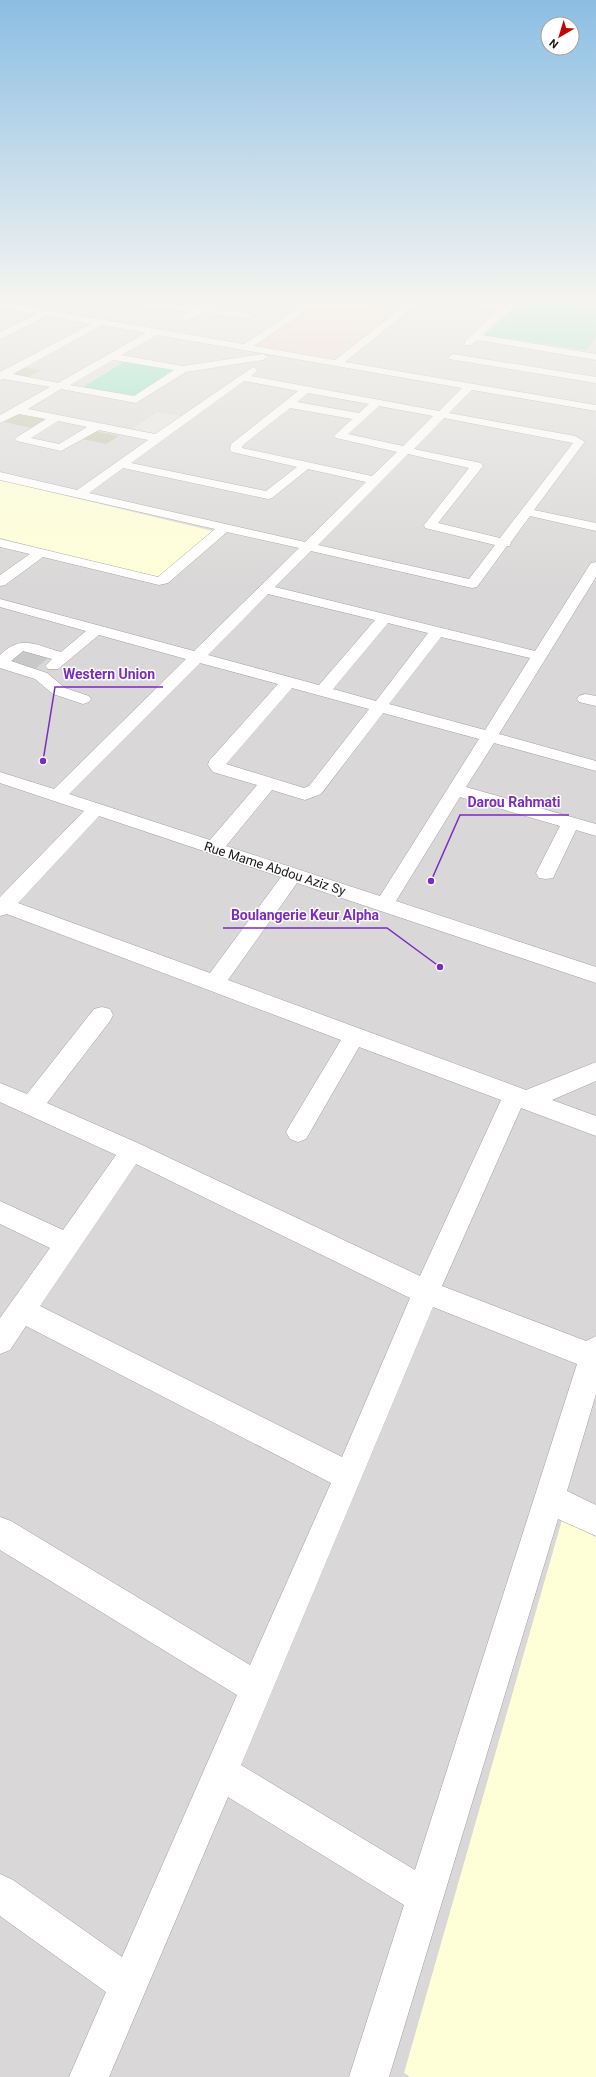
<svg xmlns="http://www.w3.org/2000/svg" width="596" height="2077" font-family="Roboto,sans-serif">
  <rect width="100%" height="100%" fill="#ece8df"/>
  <path fill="#d9d7d7" d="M0,299H596V2077H0Z"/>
  <path fill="#eecfcd" d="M319,303L392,314L331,359L255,346Z"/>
  <path fill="#feffd6" d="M0,480L213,531L158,579L0,538Z
    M562,1520L596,1537V2077H410L404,2073Z"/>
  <path fill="#c8c8c8" d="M21,650L49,657L34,670L5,662Z"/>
  <path fill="#c0c1ab" d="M24,367L41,370L26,378L9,375Z
    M20,413L46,419L31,428L4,422Z
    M94,431L119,436L106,444L82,439Z"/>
  <path fill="#7bddb9" d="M523,299H544L596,307V338L586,350L485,335Z
    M127,360L179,369L132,400L80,389Z"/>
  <path fill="#e2e2e2" d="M157,412L184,417L156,437L128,432Z"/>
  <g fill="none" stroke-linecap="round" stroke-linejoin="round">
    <g stroke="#a1a1a1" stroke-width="1">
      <path id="minor" d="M118,299H140L197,308L213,299H224L211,308L247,313L252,316L247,319L203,312L186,321L181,318L189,312L122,302Z
        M270,299H291L309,302L313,299H323L254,346L335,360L413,299H423L345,362L596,405V411L472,390L449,413L575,436L585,442L583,444L534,510L596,523V531L530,516L511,542L510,546H507L477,587L472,588L311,551L275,587L535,651L589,566L591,563L596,562V577L499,734L596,761V771L494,743L466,787L596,824V836L576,830L553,878L546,879L539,878L536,873L560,826L460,797L396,901L596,967V983L297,883L228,980L526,1090L596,1062V1081L552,1100L596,1116V1136L521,1108L442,1286L586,1341L596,1336V1394L567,1491L596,1505V1536L558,1519L389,2077H349L404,1905L228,1797L109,2077H69L106,1992L0,1916V1874L13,1880L122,1957L237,1695L0,1550V1517L11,1521L250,1665L331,1483L26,1326L10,1350L0,1354V1318L50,1248L0,1224V1201L63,1230L116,1155L0,1102V1083L27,1094L94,1009L102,1007L110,1009L113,1015L110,1021L47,1103L140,1144L420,1276L501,1100L359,1047L306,1139L298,1142L290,1139L286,1132L290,1125L341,1040L7,914L0,916V897L84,811L0,783V772L54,789L186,659L99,635L58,669H48L45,666L52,659L23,651L11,661L47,673L65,688L89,696L91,699L89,702L83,704L53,694L35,679L0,668V655C22,634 34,645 61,652L86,631L0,607V599L194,651L299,548L227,532L168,583L159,585L43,557L5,585L0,586V575L30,554L0,547V539L158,577L215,529L0,480V472L77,490L148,440L99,430L61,451L17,441L15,439L17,437L46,419L19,414L0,423V415L50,387L4,379L0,380V372L91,324L47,316L0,339V332L37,314L0,308V302L244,344L302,306L274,302ZM102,325L146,333L58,383L13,374ZM157,335L462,388L439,411L251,376L258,370L253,367L155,434L28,409L61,389L136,403L186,372L263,360L268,357L263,354L183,366L121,355ZM113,360L174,370L134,396L70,385ZM244,381L298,391L231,444L230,450L232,452L297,467L266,491L131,463ZM308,393L369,404L359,413L297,402ZM379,406L433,416L403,446L348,434ZM290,408L352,419L336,434L334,436L336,438L397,452L372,476L242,448L243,445ZM444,418L573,443L500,538L438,523L483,466L481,463L414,449ZM58,421L87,427L59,444L31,438ZM408,454L469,468L424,525L425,528L495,545L469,579L318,545ZM123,468L268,499L272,498L308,469L366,482L305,542L89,493ZM268,594L375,620L319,685L208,655ZM388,623L428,633L376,701L333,689ZM441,637L530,658L485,730L389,704ZM200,663L278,684L209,761L208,765L213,772L257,785L210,840L69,794ZM292,688L369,709L309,786L304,788L226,764ZM383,713L479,739L380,896L226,846L272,790L305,800L321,794ZM99,816L281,877L210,973L18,903ZM136,1164L410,1298L342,1457L40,1306ZM433,1307L577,1364L415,1870L241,1765Z
        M453,299H475L506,304L512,299H521L482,335L596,354V360L477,340L471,345H465V341L501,308L457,302Z
        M453,354L596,377V383L449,359L448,357Z
        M585,694L596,696V706L579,702L577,699L579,696Z"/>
    </g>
    <use href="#minor" fill="#fff" fill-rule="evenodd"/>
  </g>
  <linearGradient id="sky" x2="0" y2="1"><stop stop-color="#8bbee3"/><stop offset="0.51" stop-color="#f6f5f1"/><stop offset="1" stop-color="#f6f5f1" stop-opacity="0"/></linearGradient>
  <rect width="596" height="590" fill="url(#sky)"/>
  <g text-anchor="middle" stroke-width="3" stroke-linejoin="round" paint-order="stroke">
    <g font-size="13" fill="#1a1a1a" stroke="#fff">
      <text transform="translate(275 868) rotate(18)" y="5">Rue Mame Abdou Aziz Sy</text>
    </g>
  </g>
  <path fill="none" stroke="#7b2cbf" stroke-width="1.5" d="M43 761L55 687H163M431 881L460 815H569M440 967L387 928H223"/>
  <g fill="#7b2cbf" stroke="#fff" stroke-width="1.5">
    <circle cx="43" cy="761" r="4"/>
    <circle cx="431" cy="881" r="4"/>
    <circle cx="440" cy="967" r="4"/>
  </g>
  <g font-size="14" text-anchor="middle" font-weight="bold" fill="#7b2cbf" stroke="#fff" stroke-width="3" stroke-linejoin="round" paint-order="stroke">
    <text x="109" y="679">Western Union</text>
    <text x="514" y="807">Darou Rahmati</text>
    <text x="305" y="920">Boulangerie Keur Alpha</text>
  </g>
  <g transform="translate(560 36) rotate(218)"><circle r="19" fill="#ffffff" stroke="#a3a3a3"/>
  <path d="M0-3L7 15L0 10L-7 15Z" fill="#c50300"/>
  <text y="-6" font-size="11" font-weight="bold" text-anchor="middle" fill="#1a1a1a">N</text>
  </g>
</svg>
